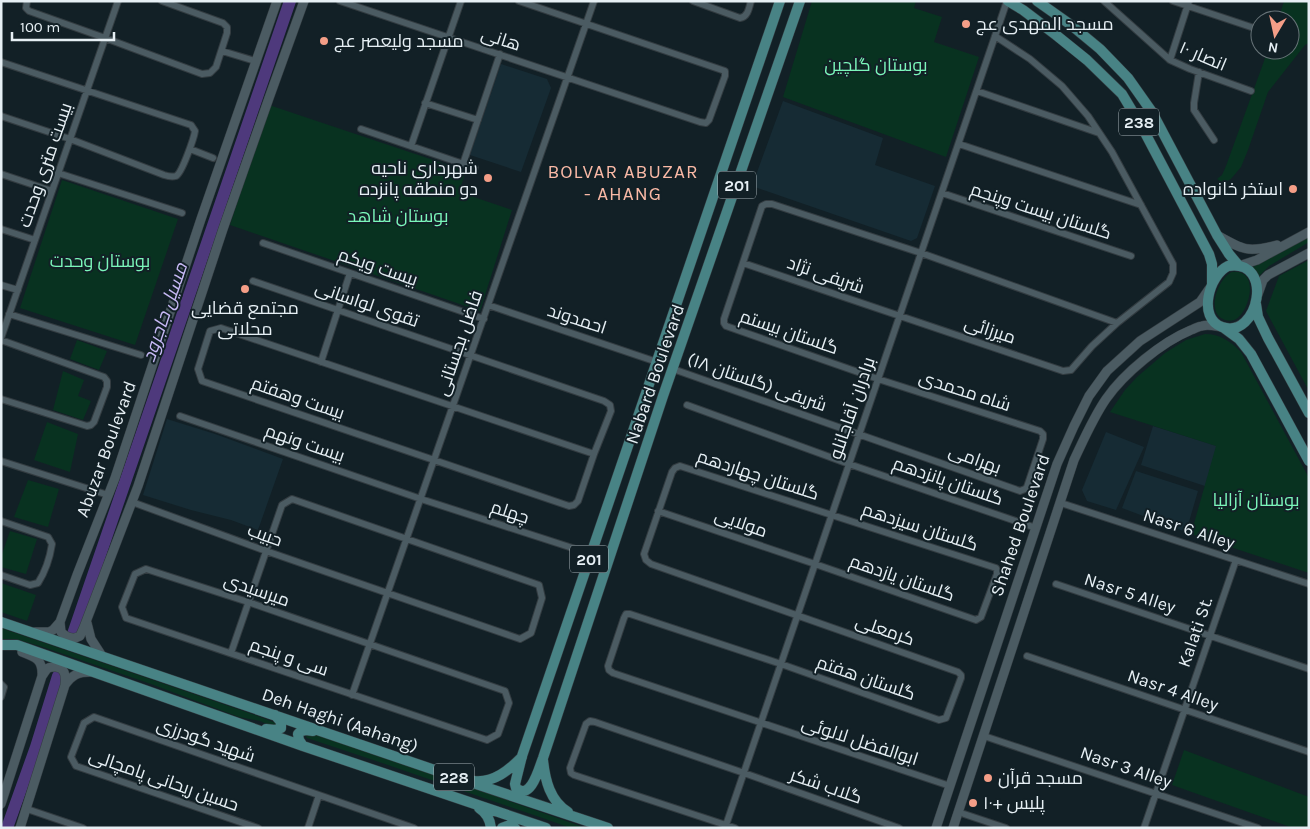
<svg xmlns="http://www.w3.org/2000/svg" width="1310" height="829" font-family="Karla,Cairo,sans-serif">
  <rect width="100%" height="100%" fill="#122026"/>
  <path fill="#162b34" d="M501,64L547,79L551,88L521,172L470,155Z
    M783,101L883,138L875,165L935,186L917,238L911,241L752,186Z
    M167,419L215,434L283,459L258,530L231,520L191,510L143,495Z
    M1153,426L1217,446L1205,486L1141,465Z
    M1106,432L1144,447L1116,510L1087,501L1082,490Z
    M1136,471L1198,491L1186,532L1122,508Z"/>
  <path fill="#083220" d="M812,1H916L914,8L942,17L934,42L979,57L946,157L783,97Z
    M1284,1H1309V43L1305,45L1268,92L1248,150L1241,167L1231,179L1223,183L1217,179L1222,175L1226,166L1268,50H1290V20H1278Z
    M269,105L466,171L459,192L512,210L480,311L230,225Z
    M62,180L178,219L135,345L20,308Z
    M1309,237V242L1269,266L1258,277L1251,268Z
    M1309,260V391L1266,311L1279,276Z
    M1232,272C1261,269 1249,312 1236,319C1233,321 1229,321 1225,320C1205,314 1218,278 1232,272Z
    M1205,334C1220,334 1230,341 1241,352L1309,478V573L1191,534L1216,446L1110,412L1125,390L1137,377L1165,353L1186,340Z
    M77,340L107,351L99,370L70,359Z
    M63,371L84,380L78,396L91,401L83,420L53,410Z
    M47,422L78,434L70,472L34,460Z
    M28,480L59,489L48,527L14,517Z
    M10,531L37,539L26,574L1,567V557Z
    M1,583L36,595L27,621L1,612Z
    M1,628L255,715L276,723V726L273,727L260,721L239,717L151,684L43,647L16,639H1Z
    M309,733L335,740L586,828H571C483,798 396,767 307,738L305,735Z
    M1184,750L1309,797V821L1307,828H1293L1172,785Z"/>
  <g fill="none" stroke-linecap="round" stroke-linejoin="round">
    <path stroke="#4e397c" stroke-width="12" d="M73,634L290,1
      M7,828L36,747L58,676"/>
    <g stroke="#333c41" stroke-width="8">
      <path id="street" d="M27,1L26,8L29,11L105,38L202,74L210,73L216,67L227,33V27L223,23L162,1
        M340,1L700,122L706,123L709,120L725,76V71L519,1
        M693,1L740,18C748,17 749,8 751,1
        M1104,1L1170,60L1190,69L1251,91
        M1173,1L1260,30
        M222,51L255,61
        M1170,60L1189,1
        M1,62L191,125L195,131C194,138 182,173 176,176C173,177 167,176 164,175L70,139L1,116
        M1199,72L1194,103V110L1214,140
        M977,91L1099,133
        M425,103L478,120
        M361,129L475,168
        M959,144L1141,205
        M411,146L461,1
        M190,149L213,158
        M463,164L500,54
        M58,173L182,213
        M1,174L52,191
        M942,193L1131,256
        M1,229L35,240
        M263,243L484,319
        M743,263L1063,371L1071,370L1092,346L1117,323L1169,282L1173,273V264L1112,152L1088,116L1062,86L1030,59L995,36
        M253,281L604,401L610,405L611,411L594,454L578,501L574,505L569,506L202,381L198,369L210,331L221,328L594,454
        M1,285L18,290
        M488,305L657,362
        M9,314L141,355
        M1,338L118,1
        M1,340L104,377L107,381V387L94,422L91,425L87,426L1,399
        M321,362L350,273
        M673,369L1020,491L1025,489L1027,487L1043,439V434L1040,431L878,379L726,326L724,323V319L762,206L766,204H772L921,253L1117,323
        M687,405L849,464L1036,528
        M180,416L421,499L591,554
        M1,461L108,495
        M132,502L266,551L520,639L531,633L542,598L539,585L292,499L282,505L231,653
        M1061,503L1309,584
        M658,511L815,564L976,620L981,617L997,574V570L996,568L680,466L675,468L672,472L644,554L646,560L651,564L958,672L961,675V678L946,718L939,720L781,664L630,614H626L624,618L608,666L609,670L613,673L950,786
        M1,521L48,537L52,544C50,557 45,572 38,583L30,585L1,575
        M146,569L248,602L505,691L509,703L498,734L487,740L126,618L122,607L135,574Z
        M1056,584L1309,669
        M1027,656L1309,752
        M1,684L4,687L1,697
        M352,695L594,1
        M984,736L1258,828
        M27,809L83,828
        M964,814L1006,828
        M726,825L1007,1
        M258,828L76,766L71,757L84,723L94,717L414,828
        M308,828L319,795
        M735,828L574,775L571,773L570,768L586,724L590,721L595,722L744,773L899,828
        M1144,828L1236,560"/>
    </g>
    <g stroke="#333c41" stroke-width="10">
      <path id="secondary" d="M1217,235C1243,250 1248,253 1277,245
        M1239,266L1257,260L1309,232
        M1258,294L1263,280L1268,275L1309,253
        M60,622L61,632C67,638 73,640 80,636L84,627L138,486L223,229L269,98L304,1
        M87,623L91,639L102,656
        M35,632H49L53,630L60,622L77,575L115,478L201,219L277,1
        M42,676C44,674 45,671 47,669C49,667 52,667 54,667C65,666 66,676 65,684
        M1,804L42,676C43,660 36,657 22,652
        M20,828L65,685C72,675 78,672 90,672
        M936,828L1057,464L1074,426L1089,396L1107,371L1140,341L1200,302L1209,289
        M953,828L1074,460C1084,439 1093,418 1106,399C1124,373 1162,342 1191,330C1195,329 1198,326 1202,326C1208,324 1215,326 1221,327"/>
    </g>
    <g stroke="#333c41" stroke-width="11">
      <path id="primary" d="M780,1L522,756L515,784L516,788C531,801 539,768 543,758L663,396L800,1
        M1008,1L1023,10L1056,35L1087,60L1122,94L1143,129L1209,254L1212,264V284
        M1037,1L1071,25L1100,49L1128,78L1152,112L1217,235L1229,254L1239,266
        M1228,266C1275,258 1259,340 1222,327C1197,318 1209,275 1228,266Z
        M1256,304L1258,317L1268,338L1309,413
        M1224,328L1239,339L1251,354L1309,461
        M1,622L461,779L608,828
        M1,645H17L303,746L546,828
        M266,729L275,730L281,728V722L275,715
        M303,746L299,740L298,734L301,731L306,730L313,731
        M543,760C545,780 550,801 568,812
        M474,781C494,783 509,770 522,757
        M479,808C487,813 490,819 491,828
        M502,828L510,825L515,828"/>
    </g>
    <use href="#street" stroke="#4b5b62" stroke-width="6"/>
    <use href="#secondary" stroke="#4b5b62" stroke-width="9"/>
    <use href="#primary" stroke="#488385" stroke-width="10"/>
  </g>
  <g fill="#f49e87" stroke="#122026" stroke-width="2">
    <circle cx="966" cy="24" r="5"/>
    <circle cx="324" cy="41" r="5"/>
    <circle cx="488" cy="178" r="5"/>
    <circle cx="1293" cy="189" r="5"/>
    <circle cx="245" cy="289" r="5"/>
    <circle cx="988" cy="778" r="5"/>
    <circle cx="973" cy="803" r="5"/>
  </g>
  <g text-anchor="middle" stroke-width="4" stroke-linejoin="round" paint-order="stroke">
    <g fill="#122026" stroke="#a6b1b6" stroke-width="1">
      <rect x="1119" y="108.5" width="40" height="27" rx="4"/>
      <rect x="718" y="171.5" width="38" height="27" rx="4"/>
      <rect x="570" y="545.5" width="38" height="27" rx="4"/>
      <rect x="434" y="763.5" width="40" height="27" rx="4"/>
    </g>
    <g font-size="16" font-weight="bold" fill="#e6eff4">
      <text x="1139" y="128">238</text>
      <text x="737" y="191">201</text>
      <text x="589" y="565">201</text>
      <text x="454" y="783">228</text>
    </g>
    <g font-size="18" fill="#e6eff4" stroke="#122026" text-anchor="start">
      <text x="976" y="30">مسجد المهدی عج</text>
      <text x="334" y="47">مسجد ولیعصر عج</text>
      <text x="478" y="174" text-anchor="end">شهرداری ناحیه<tspan x="478" dy="21">دو منطقه پانزده</tspan></text>
      <text x="1283" y="195" text-anchor="end">استخر خانواده</text>
      <text x="245" y="314" text-anchor="middle">مجتمع قضایی<tspan x="245" dy="21">محلاتی</tspan></text>
      <text x="998" y="784">مسجد قرآن</text>
      <text x="983" y="809">پلیس +۱۰</text>
    </g>
    <g font-size="18" fill="#e6eff4" stroke="#122026">
      <text transform="translate(501 39) rotate(18)" y="6">هانی</text>
      <text transform="translate(1203 56) rotate(23)" y="6">انصار ۱۰</text>
      <text transform="translate(45 165) rotate(-71)" y="6">بیست متری وحدت</text>
      <text transform="translate(1041 211) rotate(18)" y="6">گلستان بیست وپنجم</text>
      <text transform="translate(378 267) rotate(19)" y="6">بیست ویکم</text>
      <text transform="translate(826 275) rotate(19)" y="6">شریفی نژاد</text>
      <text transform="translate(367 304) rotate(19)" y="6">تقوی لواسانی</text>
      <text transform="translate(577 319) rotate(18)" y="6">احمدوند</text>
      <text transform="translate(990 330) rotate(18)" y="6">میرزائی</text>
      <text transform="translate(789 332) rotate(19)" y="6">گلستان بیستم</text>
      <text transform="translate(459 343) rotate(-71)" y="6">فاضل بجستانی</text>
      <text transform="translate(655 374) rotate(-71)" y="6">Nabard Boulevard</text>
      <text transform="translate(757 382) rotate(19)" y="6">شریفی (گلستان ۱۸)</text>
      <text transform="translate(965 391) rotate(18)" y="6">شاه محمدی</text>
      <text transform="translate(298 398) rotate(19)" y="6">بیست وهفتم</text>
      <text transform="translate(852 408) rotate(-71)" y="6">برادران آقاجانلو</text>
      <text transform="translate(305 443) rotate(19)" y="6">بیست ونهم</text>
      <text transform="translate(106 449) rotate(-70)" y="6">Abuzar Boulevard</text>
      <text transform="translate(975 459) rotate(20)" y="6">بهرامی</text>
      <text transform="translate(758 475) rotate(18)" y="6">گلستان چهاردهم</text>
      <text transform="translate(948 481) rotate(19)" y="6">گلستان پانزدهم</text>
      <text transform="translate(510 512) rotate(18)" y="6">چهلم</text>
      <text transform="translate(741 523) rotate(19)" y="6">مولایی</text>
      <text transform="translate(1020 525) rotate(-71)" y="6">Shahed Boulevard</text>
      <text transform="translate(920 527) rotate(18)" y="6">گلستان سیزدهم</text>
      <text transform="translate(1189 529) rotate(18)" y="6">Nasr 6 Alley</text>
      <text transform="translate(265 535) rotate(20)" y="6">حبیب</text>
      <text transform="translate(902 578) rotate(19)" y="6">گلستان یازدهم</text>
      <text transform="translate(257 590) rotate(19)" y="6">میرسیدی</text>
      <text transform="translate(1130 593) rotate(18)" y="6">Nasr 5 Alley</text>
      <text transform="translate(885 630) rotate(19)" y="6">کرمعلی</text>
      <text transform="translate(1195 632) rotate(-71)" y="6">Kalati St.</text>
      <text transform="translate(289 657) rotate(19)" y="6">سی و پنجم</text>
      <text transform="translate(866 678) rotate(19)" y="6">گلستان هفتم</text>
      <text transform="translate(1173 690) rotate(19)" y="6">Nasr 4 Alley</text>
      <text transform="translate(340 720) rotate(19)" y="6">Deh Haghi (Aahang)</text>
      <text transform="translate(206 740) rotate(19)" y="6">شهید گودرزی</text>
      <text transform="translate(860 741) rotate(18)" y="6">ابوالفضل لالوئی</text>
      <text transform="translate(1126 767) rotate(19)" y="6">Nasr 3 Alley</text>
      <text transform="translate(164 780) rotate(19)" y="6">حسین ریحانی پامچالی</text>
      <text transform="translate(826 786) rotate(19)" y="6">گلاب شکر</text>
    </g>
    <g font-size="18" fill="#7bf6ba" stroke="#122026">
      <text x="876" y="71">بوستان گلچین</text>
      <text x="398" y="222">بوستان شاهد</text>
      <text x="100" y="267">بوستان وحدت</text>
      <text x="1256" y="506">بوستان آزالیا</text>
    </g>
    <g font-size="19" letter-spacing="1" fill="#fab9a6" stroke="#122026">
      <text x="623" y="178">BOLVAR ABUZAR<tspan x="623" dy="22">- AHANG</tspan></text>
    </g>
    <g font-size="19" font-style="italic" fill="#c7b9f5" stroke="#122026">
      <text transform="translate(164 312) rotate(-71)" y="7">مسیل جاجرود</text>
    </g>
  </g>
  <rect width="1310" height="829" fill="none" stroke="#e6eff4" stroke-width="5"/>
  <g transform="translate(1275 35) rotate(189)"><circle r="24" fill="#122026" stroke="#677378"/>
  <path d="M0-4L9 19L0 12L-9 19Z" fill="#f49e87"/>
  <text y="-8" font-size="14" font-weight="bold" text-anchor="middle" fill="#e6eff4">N</text>
  </g>
  <path d="M12 32v8h102v-8" fill="none" stroke="#e6eff4" stroke-width="2.5"/>
  <text x="20" y="32" font-size="15" fill="#e6eff4" stroke="#122026" stroke-width="4" paint-order="stroke">100 m</text>
</svg>
